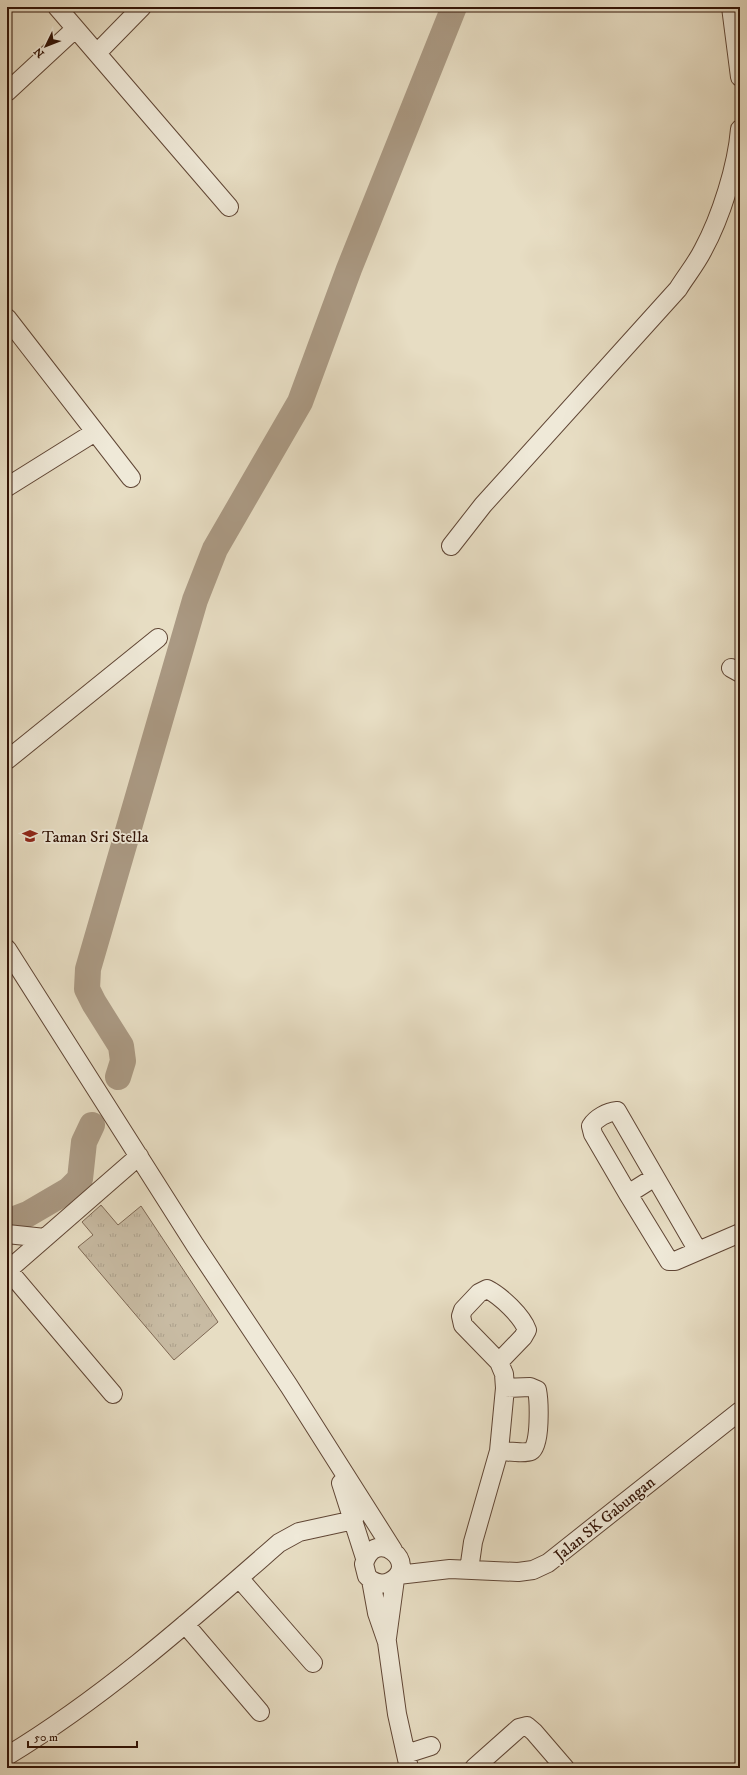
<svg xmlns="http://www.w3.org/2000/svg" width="747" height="1775" font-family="'IM FELL DW Pica',serif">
  <defs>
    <pattern id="grass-tufts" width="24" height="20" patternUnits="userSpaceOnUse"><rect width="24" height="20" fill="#c8bba3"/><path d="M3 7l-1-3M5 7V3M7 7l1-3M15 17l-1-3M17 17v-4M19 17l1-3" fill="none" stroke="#aca08b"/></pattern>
  </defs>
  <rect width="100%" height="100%" fill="#e7ddc3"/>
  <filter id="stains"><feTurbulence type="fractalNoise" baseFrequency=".005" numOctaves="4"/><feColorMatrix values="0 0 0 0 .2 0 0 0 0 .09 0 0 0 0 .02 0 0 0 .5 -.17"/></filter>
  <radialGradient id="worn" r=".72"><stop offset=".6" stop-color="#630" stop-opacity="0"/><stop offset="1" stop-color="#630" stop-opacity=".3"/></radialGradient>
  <path fill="url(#grass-tufts)" stroke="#7e6854" d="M101,1205L118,1225L141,1206L218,1322L174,1360L78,1247L93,1235L82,1222Z"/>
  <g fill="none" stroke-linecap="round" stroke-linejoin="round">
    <path stroke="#aa9983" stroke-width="26" d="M118,1077L123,1061L121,1046L94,1003L87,989L88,969L195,600L215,549L300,402L349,269L454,7
      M7,1222L28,1214L69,1190L80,1179L84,1142L92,1125"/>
    <g stroke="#604635" stroke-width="20">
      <path id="minor" d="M57,7L229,207
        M731,7L740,77
        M97,53L142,7
        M7,92L75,29
        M7,318L131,478
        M7,487L95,432
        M451,546L483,505L678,289C686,276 696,264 703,250C721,217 737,166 740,129
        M731,668L740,673
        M7,760L158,638
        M7,949L195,1245L289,1386L393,1550
        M628,1194L655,1177
        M7,1234L45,1238
        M698,1251L617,1111C607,1112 596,1118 591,1126L593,1134L628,1194L669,1261H675L740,1233
        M8,1270L113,1394
        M7,1271L139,1156
        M499,1451C506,1451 525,1454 531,1451C541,1446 539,1400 537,1390L530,1387L505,1388
        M341,1483L365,1558
        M469,1570L473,1542L499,1451L505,1388L504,1374L499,1362L463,1325L461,1316L463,1310L479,1293L487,1289C501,1296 522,1316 527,1330L523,1337L499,1362
        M398,1575L450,1569L518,1572L533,1570L548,1563L740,1411
        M239,1578L313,1663
        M371,1580C378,1584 384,1585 391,1581C421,1564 375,1525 364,1564L367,1576L371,1580L377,1613L387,1642L397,1714L409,1768
        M185,1624L260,1712
        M387,1638L395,1579
        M406,1754L431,1746
        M7,1756C106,1696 192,1619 279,1543L299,1532L354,1520
        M474,1768L519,1728L527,1726L534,1732L565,1768"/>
    </g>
    <use href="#minor" stroke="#efe9d8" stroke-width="18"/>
  </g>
  <defs>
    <g id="school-bare" transform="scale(1.2)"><path d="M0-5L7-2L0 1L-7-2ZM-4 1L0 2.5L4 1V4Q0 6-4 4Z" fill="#8f2418" stroke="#efe9d8" stroke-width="2.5" paint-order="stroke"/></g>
  </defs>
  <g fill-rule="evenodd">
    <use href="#school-bare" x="30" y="836"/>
  </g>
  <g text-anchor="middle" stroke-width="3.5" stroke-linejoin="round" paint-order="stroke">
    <g font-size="16" fill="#331406" stroke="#efe9d8" text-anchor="start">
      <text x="42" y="842">Taman Sri Stella</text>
    </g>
    <g font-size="16" fill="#331406" stroke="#efe9d8">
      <text transform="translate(604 1518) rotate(-39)" y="6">Jalan SK Gabungan</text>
    </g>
  </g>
  <rect width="747" height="1775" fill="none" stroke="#e7ddc3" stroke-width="24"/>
  <rect x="8" y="8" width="731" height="1759" fill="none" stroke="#331406" stroke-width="2"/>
  <rect x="12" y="12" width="723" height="1751" fill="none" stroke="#331406"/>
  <g transform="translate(46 46) rotate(227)" stroke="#efe9d8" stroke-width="3" paint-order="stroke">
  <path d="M0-3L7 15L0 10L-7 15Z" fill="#331406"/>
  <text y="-6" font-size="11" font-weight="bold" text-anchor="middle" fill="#331406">N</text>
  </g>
  <path d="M28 1741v6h109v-6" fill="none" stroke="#331406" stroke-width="2"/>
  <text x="34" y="1741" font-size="12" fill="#331406" stroke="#efe9d8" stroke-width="3" paint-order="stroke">50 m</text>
  <rect width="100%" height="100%" filter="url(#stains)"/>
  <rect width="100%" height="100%" fill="url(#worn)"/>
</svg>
